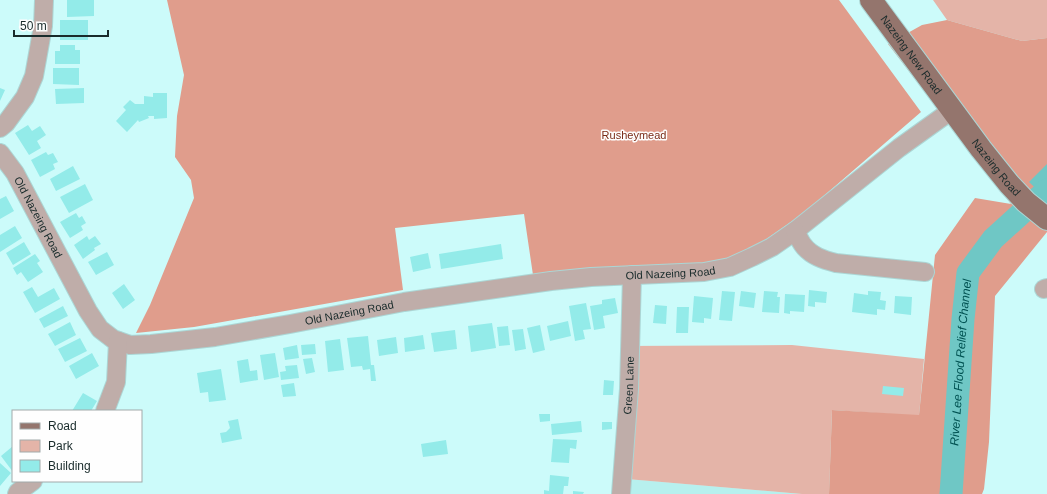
<svg xmlns="http://www.w3.org/2000/svg" width="1047" height="494" font-family="Arial,sans-serif">
  <rect width="100%" height="100%" fill="#ccfbfa"/>
  <path fill="#b7f0ee" d="M615,478L802,494H614Z"/>
  <path fill="#e4b4a8" d="M933,0H1047V38L1022,41L947,20Z
    M792,345L924,359L919,416L832,410L829,494H802L615,478L624,346Z"/>
  <path fill="#e09d8c" d="M167,0H839L921,112L804,213L758,245L714,264L533,275L524,214L395,228L403,290L194,327L136,333L150,305L194,198L191,180L175,157L177,116L184,75Z
    M947,20L1022,41L1047,38V232L995,296L989,442L984,489L982,494H829L832,410L919,415L935,255L975,198L1011,204L888,44L922,25Z"/>
  <path fill="#6fc7c5" d="M1047,164V199L1029,182Z"/>
  <g fill="none" stroke-linecap="round" stroke-linejoin="round">
    <path stroke="#6fc7c5" stroke-width="23" id="s1" d="M951,494L963,319L968,273L993,239L1047,190"/>
  </g>
  <path fill="#93ebe9" d="M67,0H94V16L67,17Z
    M60,20H88V40H60Z
    M60,45H75V50H80V64H55V51H60Z
    M53,68H79V85L53,84Z
    M0,88L5,90L0,101Z
    M84,88V103L56,104L55,89Z
    M153,93H167V118L154,119V116H148L149,118L139,122L138,120L127,132L116,121L126,110L123,107L130,100L135,104H144V96L153,97Z
    M28,125L32,131L40,126L46,135L37,141L41,148L29,155L15,133Z
    M46,152L48,155L53,153L58,162L53,164L55,169L40,177L31,160Z
    M73,166L80,179L56,191L50,179Z
    M85,184L93,200L69,213L60,197Z
    M6,196L14,211L0,219V199Z
    M76,213L79,218L82,216L86,223L81,226L83,230L70,238L60,222Z
    M15,226L22,238L0,252V235Z
    M87,236L89,240L95,236L101,244L94,248L95,250L83,259L74,245Z
    M24,242L31,254L13,265L6,253Z
    M501,244L503,259L441,269L439,254Z
    M107,252L114,265L96,275L88,262Z
    M428,253L431,268L413,272L410,257Z
    M35,254L40,261L37,263L43,272L28,282L21,272L17,275L13,268Z
    M124,284L135,300L123,309L112,293Z
    M32,287L38,297L54,288L60,299L35,313L23,292Z
    M809,290L827,292L826,303L815,302V307L808,306Z
    M722,291L735,292L732,321L719,320Z
    M741,291L756,293L754,308L739,306Z
    M764,291L778,292L777,297H780L779,313L762,312Z
    M868,291L881,292L880,300L886,301L885,310L877,309V315L852,312L854,293L868,295Z
    M785,294L805,295L804,312L790,311V314L784,313Z
    M694,296L713,298L711,319L704,318V323L692,322Z
    M895,296L912,297L911,315L894,313Z
    M615,298L618,313L603,316L605,328L594,330L590,306L602,304V300Z
    M586,303L591,329L583,330L585,339L575,341L569,306Z
    M655,305L667,306L666,324L653,323Z
    M63,306L68,316L44,328L39,319Z
    M677,307H689L688,333H676Z
    M568,321L571,336L550,341L547,326Z
    M70,322L76,335L55,346L48,334Z
    M492,323L496,348L471,352L468,326Z
    M540,325L545,350L533,353L527,328Z
    M508,326L510,345L499,346L497,327Z
    M523,329L526,349L515,351L512,330Z
    M455,330L457,349L434,352L431,333Z
    M423,335L425,349L405,352L404,338Z
    M368,336L371,365H374L376,381H371L370,369L363,370L362,366L351,367L347,338Z
    M396,337L398,353L379,356L377,340Z
    M80,338L87,351L65,362L58,349Z
    M340,339L344,370L328,372L325,341Z
    M315,344L316,354L302,355L301,345Z
    M297,345L299,358L285,360L283,348Z
    M92,353L99,366L76,379L69,366Z
    M275,353L279,377L264,380L260,355Z
    M312,358L315,372L306,374L303,359Z
    M248,359L250,371L257,370L258,380L240,383L237,361Z
    M297,365L299,378L281,380L280,372L286,371L285,366Z
    M221,369L226,400L209,402L208,392L200,393L197,373Z
    M604,380L614,381L613,395H603Z
    M294,383L296,396L283,397L281,385Z
    M883,386L904,388L903,396L882,394Z
    M83,393L97,401L91,411H72Z
    M539,414H550V421L540,422Z
    M238,419L242,439L222,443L220,433L226,432L230,428L228,421Z
    M581,421L582,432L552,435L551,424Z
    M602,422H612V429L602,430Z
    M553,439L577,440L576,449L570,448L569,463L551,462Z
    M446,440L448,454L423,457L421,444Z
    M13,446V472L1,456Z
    M0,463L11,473L0,486Z
    M550,475L569,477L568,486H564L563,494H544V490L549,491Z
    M573,491L584,492L583,494H573Z"/>
  <g fill="none" stroke-linecap="round" stroke-linejoin="round">
    <g stroke="#acd6d5" stroke-width="20">
      <g id="minor">
        <path d="M0,128L6,123L25,97L34,76L43,26L44,0"/>
        <path id="s2" d="M0,153L15,173L88,311L100,329L113,339L130,345L151,344L215,337L290,324L404,302L551,281L591,277L704,272L730,267L752,257L772,247L795,231L899,148L952,110"/>
        <path d="M795,231C798,236 800,241 803,245C811,256 824,260 836,263L925,272"/>
        <path d="M1044,289L1047,288"/>
        <path d="M105,411L116,382L118,341"/>
        <path d="M17,494L18,492L33,481"/>
        <path id="s3" d="M621,494L629,389L632,275"/>
      </g>
    </g>
    <g stroke="#acd6d5" stroke-width="24">
      <g id="major">
        <path id="s4" d="M871,0L981,149L1009,184L1026,202L1047,219"/>
      </g>
    </g>
    <use href="#minor" stroke="#bfada9" stroke-width="18"/>
    <use href="#major" stroke="#94756d" stroke-width="22"/>
  </g>
  <g text-anchor="middle" stroke-width="3" stroke-linejoin="round" paint-order="stroke">
    <g font-size="11" fill="#192b2b" stroke="#fefefe">
      <text dy="4" stroke="none"><textPath href="#s4" startOffset="68">Nazeing New Road</textPath></text>
      <text dy="4" stroke="none"><textPath href="#s4" startOffset="209">Nazeing Road</textPath></text>
      <text dy="4" stroke="none"><textPath href="#s2" startOffset="75">Old Nazeing Road</textPath></text>
      <text dy="4" stroke="none"><textPath href="#s2" startOffset="783">Old Nazeing Road</textPath></text>
      <text dy="4" stroke="none"><textPath href="#s2" startOffset="459">Old Nazeing Road</textPath></text>
      <text dy="4" stroke="none"><textPath href="#s3" startOffset="109">Green Lane</textPath></text>
    </g>
    <g font-size="11" fill="#7a2b17" stroke="#fefefe">
      <text x="634" y="139">Rusheymead</text>
    </g>
    <g font-size="12" font-style="italic" fill="#005252" stroke="#fefefe">
      <text dy="4" stroke="none"><textPath href="#s1" startOffset="132">River Lee Flood Relief Channel</textPath></text>
    </g>
  </g>
  <rect x="12" y="410" width="130" height="72" fill="#fefefe" stroke="#a2aaaa"/>
  <rect x="20" y="423" width="20" height="6" fill="#94756d" stroke="#a2aaaa"/>
  <text x="48" y="430" font-size="12" fill="#192b2b">Road</text>
  <rect x="20" y="440" width="20" height="12" fill="#e4b4a8" stroke="#a2aaaa"/>
  <text x="48" y="450" font-size="12" fill="#192b2b">Park</text>
  <rect x="20" y="460" width="20" height="12" fill="#93ebe9" stroke="#a2aaaa"/>
  <text x="48" y="470" font-size="12" fill="#192b2b">Building</text>
  <path d="M14 30v6h94v-6" fill="none" stroke="#192b2b" stroke-width="2"/>
  <text x="20" y="30" font-size="12" fill="#192b2b" stroke="#fefefe" stroke-width="3" paint-order="stroke">50 m</text>
</svg>
